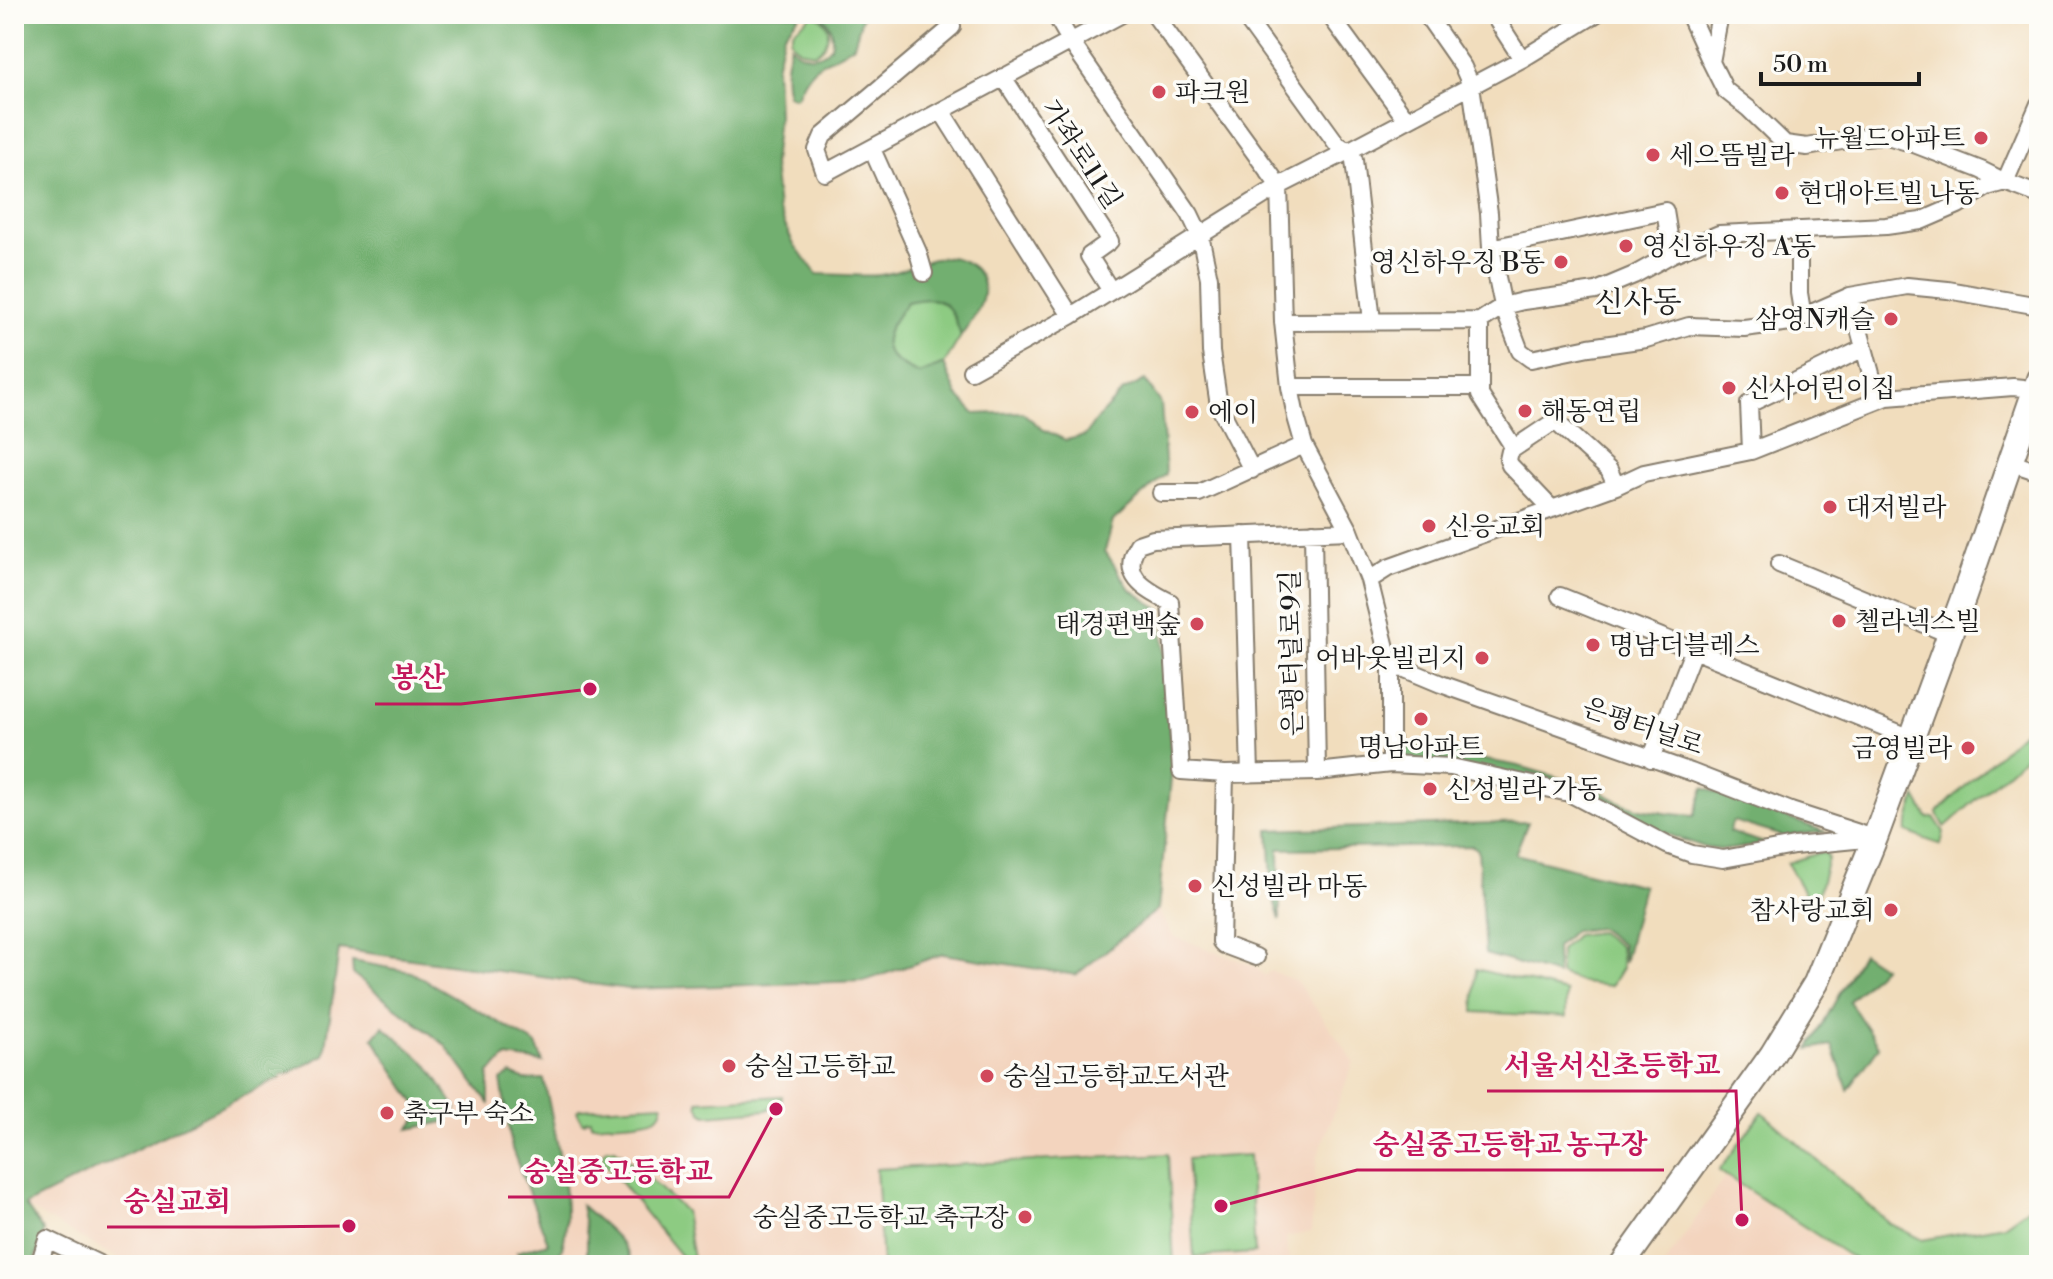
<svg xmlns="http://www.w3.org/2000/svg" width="2053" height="1279" font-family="'Libre Bodoni','Noto Serif KR',serif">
  <rect width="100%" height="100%" fill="#fdfcf7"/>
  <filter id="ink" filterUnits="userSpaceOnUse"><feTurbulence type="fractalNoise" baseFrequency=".0125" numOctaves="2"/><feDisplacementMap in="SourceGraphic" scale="16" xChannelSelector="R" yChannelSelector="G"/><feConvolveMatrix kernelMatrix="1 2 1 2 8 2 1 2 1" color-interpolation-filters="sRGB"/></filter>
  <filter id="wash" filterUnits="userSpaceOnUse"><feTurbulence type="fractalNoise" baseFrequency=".006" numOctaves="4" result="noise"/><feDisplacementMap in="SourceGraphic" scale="32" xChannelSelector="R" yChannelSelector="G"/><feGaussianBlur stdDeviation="1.8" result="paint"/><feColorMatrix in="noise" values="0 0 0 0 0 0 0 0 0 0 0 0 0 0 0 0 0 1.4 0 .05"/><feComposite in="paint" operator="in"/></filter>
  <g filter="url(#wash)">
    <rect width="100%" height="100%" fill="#f1ddbd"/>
    <path fill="#f3d4be" d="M1158,909L1173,936L1256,967L1264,976L1271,971L1297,982L1354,1061L1317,1157L1311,1232L1286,1237L1290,1265H130L24,1206L325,1055L338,949L628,989L864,981L943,954L1076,975Z
      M1725,1177L1854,1263L1852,1265H1664Z"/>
    <path fill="#8dcb82" stroke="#54744f" stroke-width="2" d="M812,15C833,18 833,43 815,53C805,52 795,50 790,39L794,30Z
      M923,298C951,301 953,311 961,336L944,364L920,374C873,355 880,337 907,302Z
      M2039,716V744L1945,827L1937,813Z
      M1916,797L1928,818L1934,817L1944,832L1941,845L1906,832Z
      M1821,852L1827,854L1828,859L1814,910L1787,863Z
      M1599,932L1620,947L1622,968L1611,986L1583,983L1560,974V950L1576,935Z
      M1476,969L1566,992V1017L1474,1012Z
      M782,1096L781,1103L767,1110L707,1115C701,1113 698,1107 698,1101Z
      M663,1104C662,1110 663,1111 658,1116C647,1124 607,1123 592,1125L591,1120L586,1121L585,1123L582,1122L577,1111L579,1109Z
      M1762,1112L1889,1223L1922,1240L2004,1225L2039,1200V1265H1863L1719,1171Z
      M607,1148L615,1149L621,1153L685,1211L694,1265H688L603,1161V1153Z
      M1168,1154L1174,1265H882L876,1169Z
      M1249,1155L1255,1253L1194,1257L1187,1159Z"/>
    <path fill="#72af70" stroke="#476646" stroke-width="2" d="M14,14H801L784,34L776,67L778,116L773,164L778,209L793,243L817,274C837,274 859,277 880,275C903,273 923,258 947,257C956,257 968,262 975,269C995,291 975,317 961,336C950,302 943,294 907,302C880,337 873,355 920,374L944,364L957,395L975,414L1022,412L1042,429L1065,440L1085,436L1095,421L1122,392L1145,380L1161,403L1166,474L1113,521L1105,551L1130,589L1161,610L1172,769L1158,909L1076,975L943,954L864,981L628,989L339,949L325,1055L25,1205L44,1232L33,1265H14Z
      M819,14H863L854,45C825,66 813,57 797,96L793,97L788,95C783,77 786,63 790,45C802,59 820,60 831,46C834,34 830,21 819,14Z
      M1397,742L1447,753L1519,766L1600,790C1625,811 1663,813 1694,816L1704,788L1826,832L1796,834L1786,837L1733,821L1729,832L1768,844L1724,850L1707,848L1667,834L1596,799L1399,759Z
      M1528,822L1515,854L1643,886L1624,963L1622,945L1599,928L1573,931L1556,947L1557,975L1485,954L1478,850L1473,846L1279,849L1280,920L1273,897L1269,830Z
      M1862,953L1883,967L1849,1001L1879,1047L1848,1090L1832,1045L1809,1049Z
      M352,961L411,972L536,1044L543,1062L507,1057L489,1073V1103L444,1044L353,974Z
      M383,1026L428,1065L457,1109L444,1122L409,1129L422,1113L373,1038Z
      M511,1074L526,1080L544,1079C550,1114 586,1242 551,1263C544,1267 533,1265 526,1265L517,1252L548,1243L512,1149L501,1080Z
      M581,1205C599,1222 627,1240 632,1265H580L587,1257V1235Z"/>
  </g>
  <g filter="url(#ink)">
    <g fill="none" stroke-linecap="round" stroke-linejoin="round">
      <g stroke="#867c6c" stroke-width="20">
        <path id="minor" d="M950,14L952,27L823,136L817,150L825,173L1122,14
          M1055,14L1071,42L1190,214L1200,235L1209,278L1211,352L1219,406L1252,470
          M1154,14L1279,186
          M1243,14L1337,144L1343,148L1350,150L1354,160L1372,321
          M1329,14L1406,119
          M1426,14L1463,67L1471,85L1489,213L1491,248L1503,306L1520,351L1531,359L1589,347L1646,339L1689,326L1744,328L1791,322L1850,296L1907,286L1948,290L2039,306
          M1493,14L1522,59
          M1689,14L1711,62
          M1720,14L1711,62L1725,90L1749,109L1785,144L1807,147L1865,137L1884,135L1914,144L1981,170L2005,182L2039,195
          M1003,77L1110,241L1089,256L1111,291
          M942,112L1071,316
          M872,149L918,252L924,273
          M1279,186L1283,322L1290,387L1296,417L1304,445L1350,531L1369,580L1391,668V764
          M1799,230V293L1803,317
          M1491,248L1665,211L1672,254
          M1850,296L1876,392V401
          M1480,321V395L1514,448
          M1283,322L1480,321L1503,306L1523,301L1596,291L1634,275L1672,254L1719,234L1886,226L1921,221L1958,205L1987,187L2005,182L2039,104
          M971,371L1071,316L1279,186L1350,150L1522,59L1596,14
          M1290,387H1479
          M1751,451L1749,404L1864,348
          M2009,462L2039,472
          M1161,493H1199L1304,445
          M1552,509L1510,465L1508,460L1510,451L1555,421L1609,470L1616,486
          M1350,531L1153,539L1138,544C1119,575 1144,589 1170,602L1181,771L1225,774L1317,772L1391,764L1451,767L1569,793L1667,845L1692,854L1723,859L1794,846L1875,838
          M1313,532L1317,772
          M1243,535L1250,774
          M1779,564L1949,634
          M1369,580L1388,568L1616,486L1644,473L1751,451L1887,397L2013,387L2023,388L2034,393
          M1560,596L1911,738
          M1391,668L1405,669L1441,684L1691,772L1791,811L1868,836
          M1651,759L1693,651
          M1225,774L1221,942L1224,945L1256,957
          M39,1265L47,1239L101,1265"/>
      </g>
      <g stroke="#867c6c" stroke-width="28">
        <path id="secondary" d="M1622,1265L1772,1055L1816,983L1875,838L1964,596L2039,379"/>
      </g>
      <use href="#minor" stroke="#fff" stroke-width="16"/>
      <use href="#secondary" stroke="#fff" stroke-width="24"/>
    </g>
  </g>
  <g fill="#d1495b" stroke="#fdfcf7" stroke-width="3">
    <circle cx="1159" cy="92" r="8"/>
    <circle cx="1981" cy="138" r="8"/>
    <circle cx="1653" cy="155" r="8"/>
    <circle cx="1782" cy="193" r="8"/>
    <circle cx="1626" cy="246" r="8"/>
    <circle cx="1561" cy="262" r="8"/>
    <circle cx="1891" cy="319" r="8"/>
    <circle cx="1729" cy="388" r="8"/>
    <circle cx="1525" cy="411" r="8"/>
    <circle cx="1192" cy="412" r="8"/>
    <circle cx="1830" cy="507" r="8"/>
    <circle cx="1429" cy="526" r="8"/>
    <circle cx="1839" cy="621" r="8"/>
    <circle cx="1197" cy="624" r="8"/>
    <circle cx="1593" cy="645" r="8"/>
    <circle cx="1482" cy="658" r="8"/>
    <circle cx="1421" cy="719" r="8"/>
    <circle cx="1968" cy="748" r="8"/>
    <circle cx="1430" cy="789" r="8"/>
    <circle cx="1195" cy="886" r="8"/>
    <circle cx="1891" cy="910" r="8"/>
    <circle cx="729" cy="1066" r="8"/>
    <circle cx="987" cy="1076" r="8"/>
    <circle cx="387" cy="1113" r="8"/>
    <circle cx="1025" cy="1217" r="8"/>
  </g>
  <g text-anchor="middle" stroke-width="7" stroke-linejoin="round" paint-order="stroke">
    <g font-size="26" fill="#1c1c1c" stroke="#fdfcf7" text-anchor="start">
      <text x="1175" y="101">파크원</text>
      <text x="1965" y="147" text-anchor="end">뉴월드아파트</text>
      <text x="1669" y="164">세으뜸빌라</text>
      <text x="1798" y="202">현대아트빌 나동</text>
      <text x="1642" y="255">영신하우징 A동</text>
      <text x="1545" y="271" text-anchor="end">영신하우징 B동</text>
      <text x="1875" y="328" text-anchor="end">삼영N캐슬</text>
      <text x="1745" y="397">신사어린이집</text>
      <text x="1541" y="420">해동연립</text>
      <text x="1208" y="421">에이</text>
      <text x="1846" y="516">대저빌라</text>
      <text x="1445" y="535">신응교회</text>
      <text x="1855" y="630">첼라넥스빌</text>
      <text x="1181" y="633" text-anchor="end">태경편백숲</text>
      <text x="1609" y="654">명남더블레스</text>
      <text x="1466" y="667" text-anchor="end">어바웃빌리지</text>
      <text x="1421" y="756" text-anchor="middle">명남아파트</text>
      <text x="1952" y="757" text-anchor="end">금영빌라</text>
      <text x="1446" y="798">신성빌라 가동</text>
      <text x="1211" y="895">신성빌라 마동</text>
      <text x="1875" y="919" text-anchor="end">참사랑교회</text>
      <text x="745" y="1075">숭실고등학교</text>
      <text x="1003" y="1085">숭실고등학교도서관</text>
      <text x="403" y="1122">축구부 숙소</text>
      <text x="1009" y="1226" text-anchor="end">숭실중고등학교 축구장</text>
    </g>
    <g font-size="26" fill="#1c1c1c" stroke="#fdfcf7">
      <text transform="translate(1082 154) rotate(57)" y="9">가좌로11길</text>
      <text transform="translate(1291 653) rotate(-91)" y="9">은평터널로9길</text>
      <text transform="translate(1643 726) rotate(19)" y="9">은평터널로</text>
    </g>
    <g font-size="30" fill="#1c1c1c" stroke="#fdfcf7">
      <text x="1638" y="312">신사동</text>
    </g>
  </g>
  <path fill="none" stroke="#c2185b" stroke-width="3" d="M590 689L461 704H375M1742 1220L1736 1091H1487M1221 1206L1357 1170H1664M776 1109L729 1197H508M349 1226L247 1227H107"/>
  <g fill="#c2185b" stroke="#fdfcf7" stroke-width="3">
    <circle cx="590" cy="689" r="8"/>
    <circle cx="1742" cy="1220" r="8"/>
    <circle cx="1221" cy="1206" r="8"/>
    <circle cx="776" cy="1109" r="8"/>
    <circle cx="349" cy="1226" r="8"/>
  </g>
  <g font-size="28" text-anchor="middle" font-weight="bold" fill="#c2185b" stroke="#fdfcf7" stroke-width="7" stroke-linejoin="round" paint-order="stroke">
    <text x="418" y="687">봉산</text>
    <text x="1612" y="1075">서울서신초등학교</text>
    <text x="1510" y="1154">숭실중고등학교 농구장</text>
    <text x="618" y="1181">숭실중고등학교</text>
    <text x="177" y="1211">숭실교회</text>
  </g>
  <rect width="2053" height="1279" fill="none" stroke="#fdfcf7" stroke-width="48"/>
  <path d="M1761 72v12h158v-12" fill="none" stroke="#1c1c1c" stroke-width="4"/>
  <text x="1773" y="72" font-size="24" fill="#1c1c1c" stroke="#fdfcf7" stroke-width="6" paint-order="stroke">50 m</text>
</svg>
